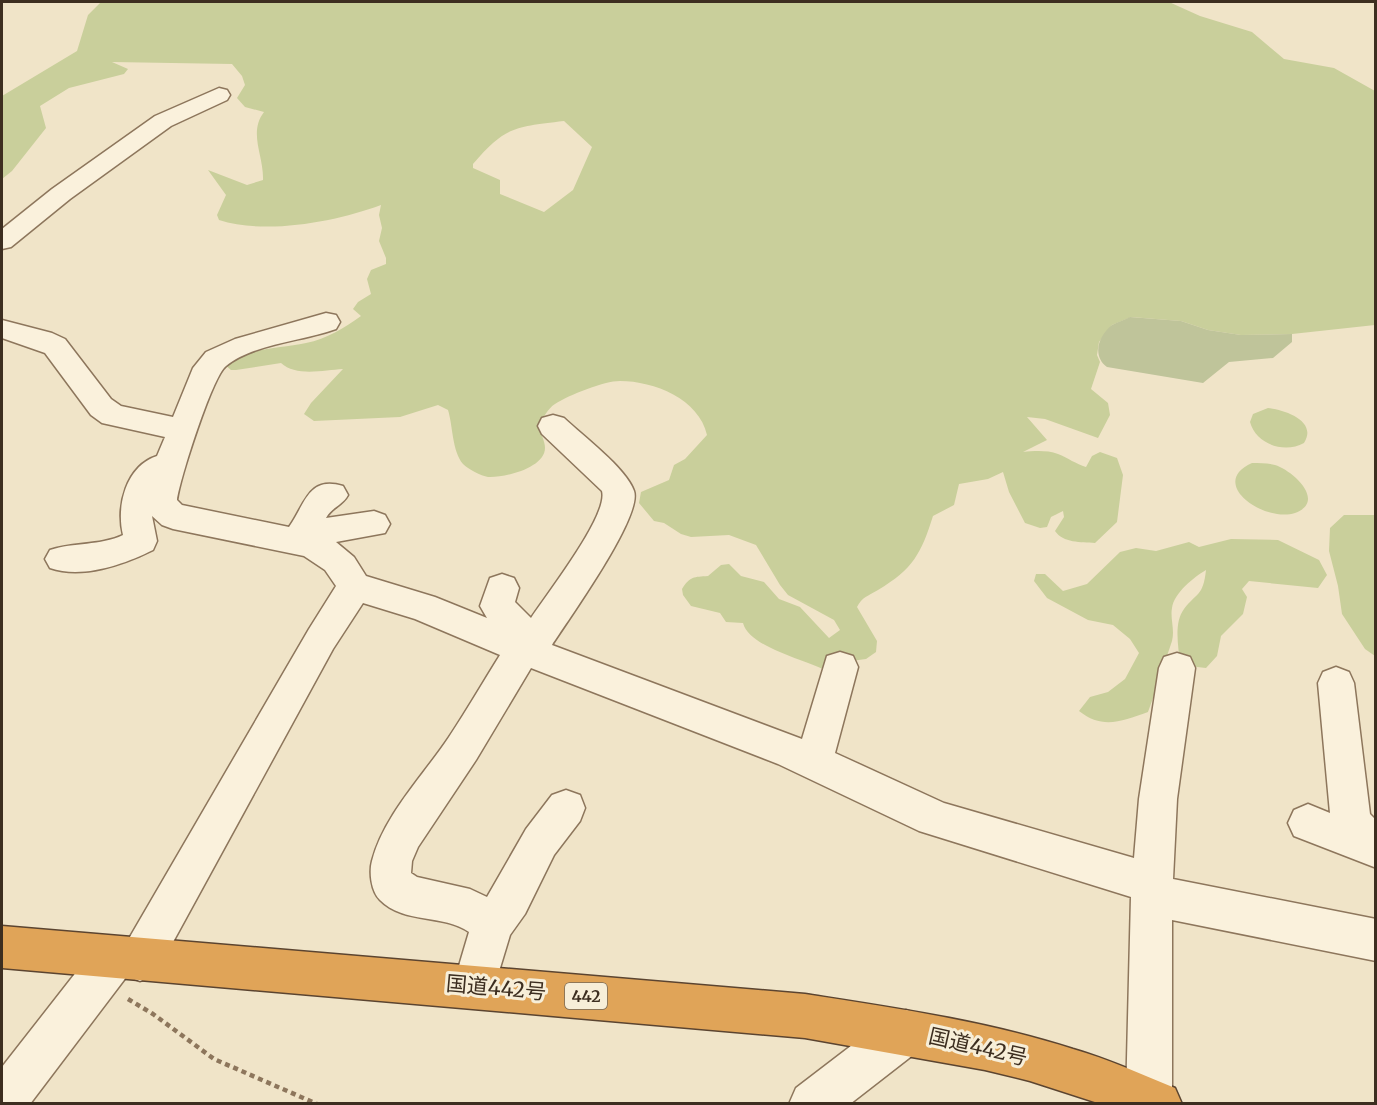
<svg xmlns="http://www.w3.org/2000/svg" width="1377" height="1105" font-family="Merriweather,'Noto Sans JP',serif">
  <rect width="100%" height="100%" fill="#f0e4c8"/>
  <path fill="#c9cf9b" fill-rule="evenodd" d="M101,2H1169L1200,16L1252,32L1284,59L1334,68L1375,91V325L1292,334L1241,335L1208,330L1181,321L1131,317L1112,325L1099,342L1097,355L1100,362L1091,389L1108,403L1110,415L1098,438L1045,419L1027,417L1047,440L1023,452C1034,451 1047,450 1058,454C1068,458 1076,464 1086,467L1092,456L1100,452L1117,458L1123,475L1117,522L1095,543C1081,542 1063,543 1055,531L1064,517L1063,511L1051,517L1047,527L1040,528L1025,523L1009,492L1003,472L988,479L959,484L954,505L933,516C921,554 913,569 878,590C868,596 862,597 857,607L877,641L876,652L866,659L851,661L832,674C810,660 750,649 743,623L726,622L720,613L691,606L683,595L682,589C690,576 694,577 708,576L721,565L729,564L741,576L764,582L779,599L800,607L829,638L840,630L834,620L788,595L780,585L756,545L729,535L691,537L681,534L664,523L654,521L639,503L641,492L669,480L674,465L685,459L707,435C699,399 654,381 620,381C604,381 569,395 555,404C548,408 543,419 538,425C540,432 545,441 545,448C545,468 504,478 488,477C481,476 468,469 463,464C452,451 453,426 448,410L438,405L400,417L314,421L304,414L311,403L343,369C324,370 296,377 281,363L236,370H231L225,365C248,347 279,349 306,343C327,339 344,328 361,316L353,309L358,302L371,294L367,279L371,270L386,264V258L379,241L382,228L379,215L381,205C335,222 266,235 219,220L217,215L226,195L208,170L247,185L263,180C264,156 248,133 264,112L245,107L237,98L245,85L242,76L232,64L112,62L128,69L124,74L69,88L40,106L46,128L12,171L2,179V96L77,51L88,15ZM564,121L592,147L573,190L544,212L500,194V180L473,168V164C506,126 515,127 564,121Z
    M1268,408C1285,410 1318,421 1304,443C1284,454 1256,444 1250,422L1253,414Z
    M1252,463C1260,463 1267,463 1275,465C1292,470 1327,501 1295,513C1264,523 1207,483 1252,463Z
    M1344,515H1375V656L1365,649L1342,614L1338,586L1329,551L1330,528Z
    M1231,539L1278,540L1319,560L1327,575L1318,588L1249,581L1242,589L1247,597L1243,614L1221,636L1217,656L1206,668L1180,665C1179,648 1173,624 1184,609C1197,592 1203,597 1206,570C1194,577 1174,593 1172,608C1170,618 1175,630 1172,641C1164,664 1157,688 1148,712C1122,721 1103,730 1079,711L1090,697L1108,692L1125,679L1139,653L1130,639L1113,625L1088,620L1047,598L1034,581L1036,574H1045L1063,591L1087,584L1120,552L1136,548L1156,551L1189,542L1199,547Z"/>
  <path fill="#bfc49a" d="M1130,317L1181,321L1208,330L1241,335L1292,334V342L1273,358L1229,362L1203,383L1107,367C1092,356 1098,336 1112,325C1117,322 1125,320 1130,317Z"/>
  <g fill="none" stroke-linecap="round" stroke-linejoin="round">
    <g stroke="#8d765c" stroke-width="3">
      <path id="minor" d="M219,88L227,90L230,95L227,100L171,126L70,199L11,247L2,249V229L52,189L155,116Z
        M326,313L336,315L340,322L336,329C303,341 253,344 226,366C212,377 180,479 177,500L182,505L289,527C305,505 308,475 343,486L348,495C342,506 332,507 326,518L374,511L385,515L390,524L385,533L336,542L354,557L366,576L435,597L487,618L480,606L490,578L502,574L514,578L519,588L515,602L531,618C546,595 609,515 602,491L542,434L538,426L542,418L553,415L564,418C583,436 626,468 634,491C643,516 568,620 552,645L802,739L827,656L840,652L853,656L858,667L835,753L944,803L1134,858L1139,799L1159,668L1164,657L1177,653L1190,657L1195,668L1177,799L1173,879L1376,919V961L1172,920V1099L1170,1104H1128L1126,1099L1131,897L919,831L778,764L531,668L476,760L418,847L412,861L411,873L417,877L470,889L487,897L526,829L552,795L566,790L580,795L585,808L580,821L554,855L525,914L510,935L490,1001L475,1008L460,1001L453,986L469,932C444,914 403,924 380,900C371,891 369,872 372,861C384,815 423,776 449,737C467,710 483,682 500,655L415,619L363,603L333,649L155,975L140,981L127,976L30,1104H2V1067L99,943L114,937L127,942L309,629L336,586L325,570L304,556L173,529L162,525L152,516L157,541L153,550C123,565 82,579 50,568L45,559L50,550C74,542 100,546 123,535C116,506 126,466 157,456L165,437L102,423L91,415L45,353L2,338V320L52,333L65,339L111,399L121,406L173,417L193,368L206,352L235,339Z
        M1336,667L1349,672L1354,683L1370,814L1376,820L1374,867L1294,836L1288,823L1294,810L1308,804L1330,813L1318,683L1323,672Z
        M906,1010L922,1016L928,1032L922,1048L850,1104H789L796,1088L890,1016Z"/>
    </g>
    <g stroke="#5b4430" stroke-width="3">
      <path id="highway" d="M2,926L805,994C895,1008 986,1021 1073,1049C1108,1059 1141,1074 1175,1088L1182,1104H1101L1030,1081L985,1070L805,1038L2,968Z"/>
    </g>
    <path stroke="#8d765c" stroke-width="4.5" stroke-dasharray="5 4" stroke-linecap="butt" d="M128,999L153,1014L214,1059L317,1104"/>
    <use href="#minor" fill="#faf1dc" fill-rule="evenodd"/>
    <use href="#highway" fill="#e0a458" fill-rule="evenodd"/>
  </g>
  <g text-anchor="middle" stroke-width="6" stroke-linejoin="round" paint-order="stroke">
    <rect fill="#f7eed8" stroke="#756857" stroke-width="1.5" x="565" y="983" width="42" height="26" rx="4.5"/>
    <g font-size="16" font-weight="bold" fill="#3d2e20">
      <text x="586" y="1002">442</text>
    </g>
    <g font-size="21" fill="#3d2e20" stroke="#f7eed8">
      <text transform="translate(496 988) rotate(5)" y="7">国道442号</text>
      <text transform="translate(978 1047) rotate(13)" y="7">国道442号</text>
    </g>
  </g>
  <rect width="1377" height="1105" fill="none" stroke="#3d2e20" stroke-width="6"/>
</svg>
